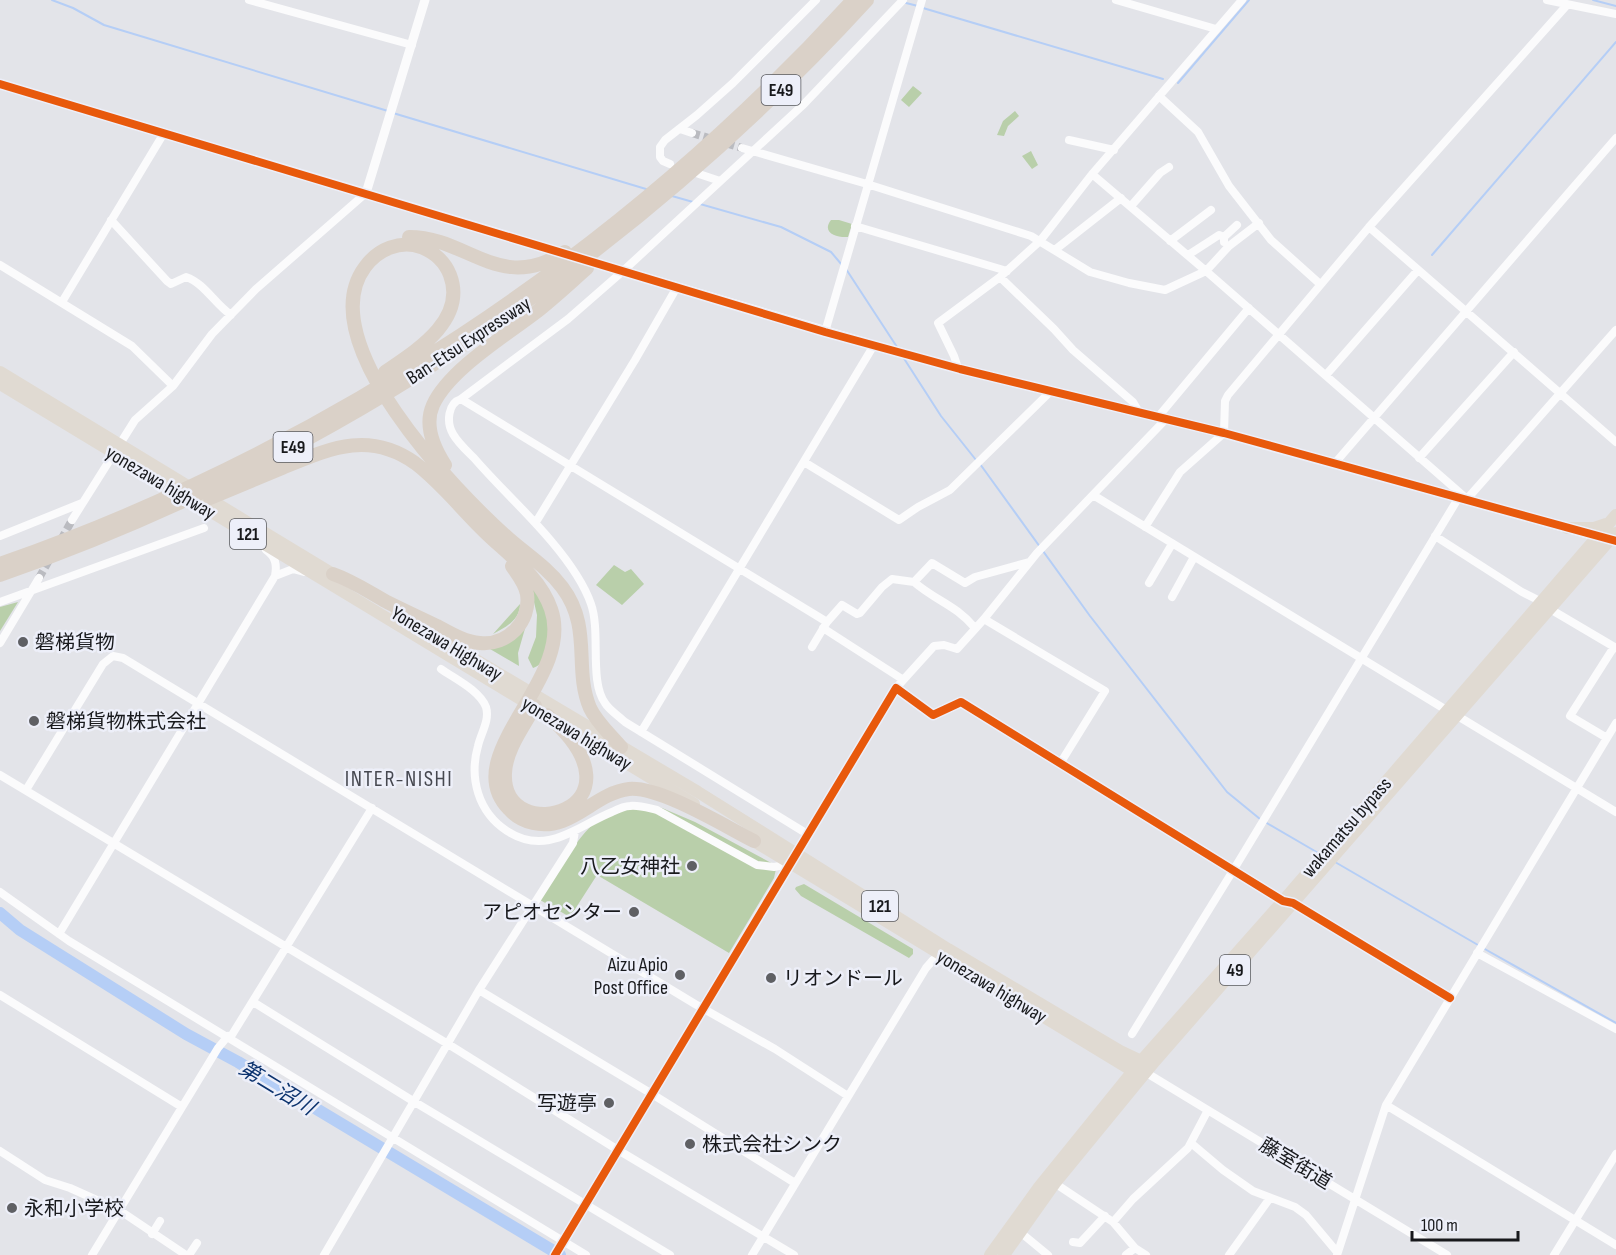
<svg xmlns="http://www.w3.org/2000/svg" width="1616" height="1255" font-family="'Sofia Sans Condensed','Noto Sans JP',sans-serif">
  <rect width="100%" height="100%" fill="#e3e4e9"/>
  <path fill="#b9cfaa" d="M913,86L922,93L909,107L901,100Z
    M1015,111L1019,116L1008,126L1004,136L997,135L1003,121Z
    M1031,151L1038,165L1032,169L1022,156Z
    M831,220H839L852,224L848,237C837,238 821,233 831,220Z
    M614,565L625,572L631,569L644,584L622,605L596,585Z
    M528,576C543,602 558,620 546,650C543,659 542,665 533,668L528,658L536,637L537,615Z
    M18,602L0,631V607Z
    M520,604C520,620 506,627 493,634Z
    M526,625L518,653L519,666L490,649Z
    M634,803L662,808L695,822L775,865L776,869L774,878L729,953L597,875L570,917L540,900C568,862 581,815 634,803Z
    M804,884L913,949V954L909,958L801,896L795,889L796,887Z"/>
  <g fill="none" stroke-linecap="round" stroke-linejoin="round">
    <path stroke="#b5cef6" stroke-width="2" d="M52,0L73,8L104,25L388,111
      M1593,0L1616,6
      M906,3L918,6
      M923,8L1163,79
      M1178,83L1249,0
      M393,113L646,189
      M672,196L781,227L831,252L842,265
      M1432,255L1616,42
      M846,269L897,347
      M903,357L941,416L976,460
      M980,464L1090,616L1227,792L1260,819
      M1265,822L1320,854
      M1335,862L1478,945
      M1483,948L1616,1023"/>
    <path stroke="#b5cef6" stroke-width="12" d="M0,913L20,930L186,1034L238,1062L560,1255"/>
    <path stroke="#babbc0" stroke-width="8" stroke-dasharray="8 4" stroke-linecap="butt" d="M692,133L742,148
      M61,540L72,520
      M39,578L52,555"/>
    <path stroke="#fbfbfc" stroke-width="8" d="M249,0L412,45
      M1116,0L1216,29
      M1547,0L1616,14
      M1159,96L1198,132L1229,186L1271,240L1320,284
      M680,129L692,133
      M1069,140L1114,150
      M742,148L867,184L1031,236L1090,272L1129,283L1165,290L1206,271L1229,246L1259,223
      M670,164L663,161L660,157V147L665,140L697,115L733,83L816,0
      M699,174L720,181
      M1092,174L1206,271L1467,499L1616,330
      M1131,206L1160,173L1169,167
      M111,220L167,281L171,284L186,277C204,283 215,304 231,315
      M855,226L1007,271
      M1369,227L1616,442
      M1170,241L1211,210
      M1224,242V237L1237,225
      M1056,249L1121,198
      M1188,255L1219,235L1224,237
      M0,265L132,346L173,386
      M1000,277L1054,329L1073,350L1133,402L1139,412
      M62,302L164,133
      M825,332L922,0
      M958,368L954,356L938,323L1000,277L1040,241L1093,173L1242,0
      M1326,375L1418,270
      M461,399L827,622
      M1158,417L1249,308
      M1419,458L1514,352
      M804,462L899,520L918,507L950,490L1051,391
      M1335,463L1616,138
      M1093,495L1448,711
      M72,520L135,420L173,386L212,334L256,289L366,193
      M536,522L635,360L677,287
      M1145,527L1180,472L1224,433L1225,401L1228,395L1369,227L1567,5
      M0,536L82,503
      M1435,536L1522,592L1542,602
      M275,576L293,569L304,572
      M914,582C936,601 956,605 975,628
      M1149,583L1172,544
      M1172,597L1194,557
      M0,602L204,528
      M1550,609L1616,648
      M984,619L1105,691L1061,762
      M823,628L902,679
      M0,643L39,578
      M812,647L827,622L842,605L857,614L860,613L882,587L892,579L914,582L932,563L965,583L975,577L1029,562
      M441,669C455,679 479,690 486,707C490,720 481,733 478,746C469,778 478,812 507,831C547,857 577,826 612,812C618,809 624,806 630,806C639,805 648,808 657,810L757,865L774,867L790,864
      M896,688L934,646L944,645L957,649L984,619L1037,553L1166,419
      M1456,715L1616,812
      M641,732L874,345
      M1607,738L1570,716L1614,647
      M0,775L448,1044L618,1150L794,1255
      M26,790L103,664L113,656L123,658L695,1004L775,1049L848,1096
      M809,835L625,722C619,716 609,710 605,703C589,681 601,632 591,604C583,581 568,561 552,542C528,513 499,487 474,458C467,451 458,443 453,434C446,422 448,403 461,399L568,319L623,271L804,104L903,0
      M797,855L896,688L933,715L961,702L1283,901L1293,903L1450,998
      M0,892L69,941L586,1255
      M59,934L275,576C277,565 276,557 266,550
      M1477,953L1616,1029
      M479,990L652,1094L795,1183
      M0,995L182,1107
      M253,1002L413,1101L670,1255
      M1132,1034L1234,869L1459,497
      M230,1038L372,808
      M1145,1072L1447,1255
      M1386,1105L1616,1245
      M1191,1143L1223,1170L1253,1191L1295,1207L1306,1215L1337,1252
      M0,1151L45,1180L70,1188L119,1210L186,1255
      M1053,1182L1113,1222L1135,1248L1146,1255
      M1113,1222L1133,1199L1188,1148L1208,1110
      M1020,1232L1048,1255
      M152,1234L160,1221
      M1073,1242L1080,1243L1105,1216
      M92,1255L218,1048L228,1036
      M189,1255L197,1243
      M324,1255L479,990L573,843L575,831
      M555,1255L563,1241
      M752,1255L926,968L933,960L944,961
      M1126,1255L1135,1248
      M1229,1255L1270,1198
      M1337,1255L1386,1105L1616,723
      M1554,1255L1616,1154"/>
    <path stroke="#fbfbfc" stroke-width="9" d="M0,84L564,253
      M366,193L425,0
      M580,258L874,345L960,369L1224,433L1602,538
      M563,1241L794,859"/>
    <path stroke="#e0dad2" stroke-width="12" d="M0,372L341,579
      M0,384L694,804
      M1567,528H1594L1606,524
      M397,613L698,792L948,949L1120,1051L1141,1061L1145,1072
      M747,837L1133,1071L1145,1072
      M990,1255L1039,1187L1141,1061L1283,901L1616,515
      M1004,1255L1055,1183L1155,1061L1616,533"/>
    <path stroke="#dad1c8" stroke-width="14" d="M409,237C468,237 499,294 565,252
      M385,372C416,351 467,320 450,275C445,262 434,252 421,247C400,240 378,249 365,267C310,341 455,491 508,538C526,554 547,567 562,587C593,628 573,668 590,708C597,723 611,735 621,747
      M445,465C434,448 424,425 433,405C449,370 505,336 535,313C553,299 570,283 587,268
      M210,498C234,488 258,478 282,468C329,449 368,430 415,463C439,481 459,506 480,527C504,552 539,574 551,609C576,679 456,755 509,809C515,816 524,821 533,823C571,832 594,793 629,789C660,786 726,827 754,841
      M0,564C324,451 622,254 853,0
      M333,574C353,581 369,592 387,602C403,610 420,618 437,626C450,633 465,642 480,643C507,646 531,622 527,594C525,583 518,575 512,566
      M0,575C332,459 630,259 867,0
      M535,706C524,726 506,749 505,773C501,851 657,810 547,715"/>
    <g stroke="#edeff9" stroke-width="11">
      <path id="cycleway" d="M0,84L825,332L960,369L1224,433L1616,541
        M555,1255L896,688L933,715L961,702L1283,901L1293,903L1450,998"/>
    </g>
    <use href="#cycleway" stroke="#e8590c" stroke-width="8"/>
  </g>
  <g fill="#5f6064" stroke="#edeff9" stroke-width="2">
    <circle cx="23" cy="642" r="6"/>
    <circle cx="34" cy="721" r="6"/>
    <circle cx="692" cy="866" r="6"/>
    <circle cx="634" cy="912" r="6"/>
    <circle cx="680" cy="975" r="6"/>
    <circle cx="771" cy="978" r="6"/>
    <circle cx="609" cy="1103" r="6"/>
    <circle cx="690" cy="1144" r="6"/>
    <circle cx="12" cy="1208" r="6"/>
  </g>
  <g text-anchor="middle" stroke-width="5" stroke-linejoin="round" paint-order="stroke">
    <g fill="#edeff9" stroke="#58595e" stroke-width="1.5">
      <rect x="761.5" y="75" width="39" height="30" rx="4.5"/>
      <rect x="273.5" y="432" width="39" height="30" rx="4.5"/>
      <rect x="230" y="519" width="36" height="30" rx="4.5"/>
      <rect x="862" y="891" width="36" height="30" rx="4.5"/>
      <rect x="1220" y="955" width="30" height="30" rx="4.5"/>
    </g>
    <g font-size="18" font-weight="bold" fill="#18191c">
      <text x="781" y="96">E49</text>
      <text x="293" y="453">E49</text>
      <text x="248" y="540">121</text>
      <text x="880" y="912">121</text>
      <text x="1235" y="976">49</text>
    </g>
    <g font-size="20" fill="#18191c" stroke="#edeff9">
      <text transform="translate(468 340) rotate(-33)" y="7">Ban-Etsu Expressway</text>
      <text transform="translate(161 482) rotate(31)" y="7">yonezawa highway</text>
      <text transform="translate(447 643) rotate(31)" y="7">Yonezawa Highway</text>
      <text transform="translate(577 733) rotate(31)" y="7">yonezawa highway</text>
      <text transform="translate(1346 827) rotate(-49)" y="7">wakamatsu bypass</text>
      <text transform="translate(992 986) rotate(31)" y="7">yonezawa highway</text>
      <text transform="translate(1296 1163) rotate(31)" y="7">藤室街道</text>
    </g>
    <g font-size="20" fill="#18191c" stroke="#edeff9" text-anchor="start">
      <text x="35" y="649">磐梯貨物</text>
      <text x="46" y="728">磐梯貨物株式会社</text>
      <text x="680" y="873" text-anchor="end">八乙女神社</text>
      <text x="622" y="919" text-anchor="end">アピオセンター</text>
      <text x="668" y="971" text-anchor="end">Aizu Apio<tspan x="668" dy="23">Post Office</tspan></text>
      <text x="783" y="985">リオンドール</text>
      <text x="597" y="1110" text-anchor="end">写遊亭</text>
      <text x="702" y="1151">株式会社シンク</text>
      <text x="24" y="1215">永和小学校</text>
    </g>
    <g font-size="21" font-style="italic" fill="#0c336e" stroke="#edeff9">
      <text transform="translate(277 1088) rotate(31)" y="7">第二沼川</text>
    </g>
    <g font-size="22" letter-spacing="1.5" fill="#464850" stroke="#edeff9">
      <text x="399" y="786">INTER-NISHI</text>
    </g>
  </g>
  <path d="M1412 1231v9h106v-9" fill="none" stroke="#18191c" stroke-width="3"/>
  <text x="1421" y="1231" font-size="18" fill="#18191c" stroke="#edeff9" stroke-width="4.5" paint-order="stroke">100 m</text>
</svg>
